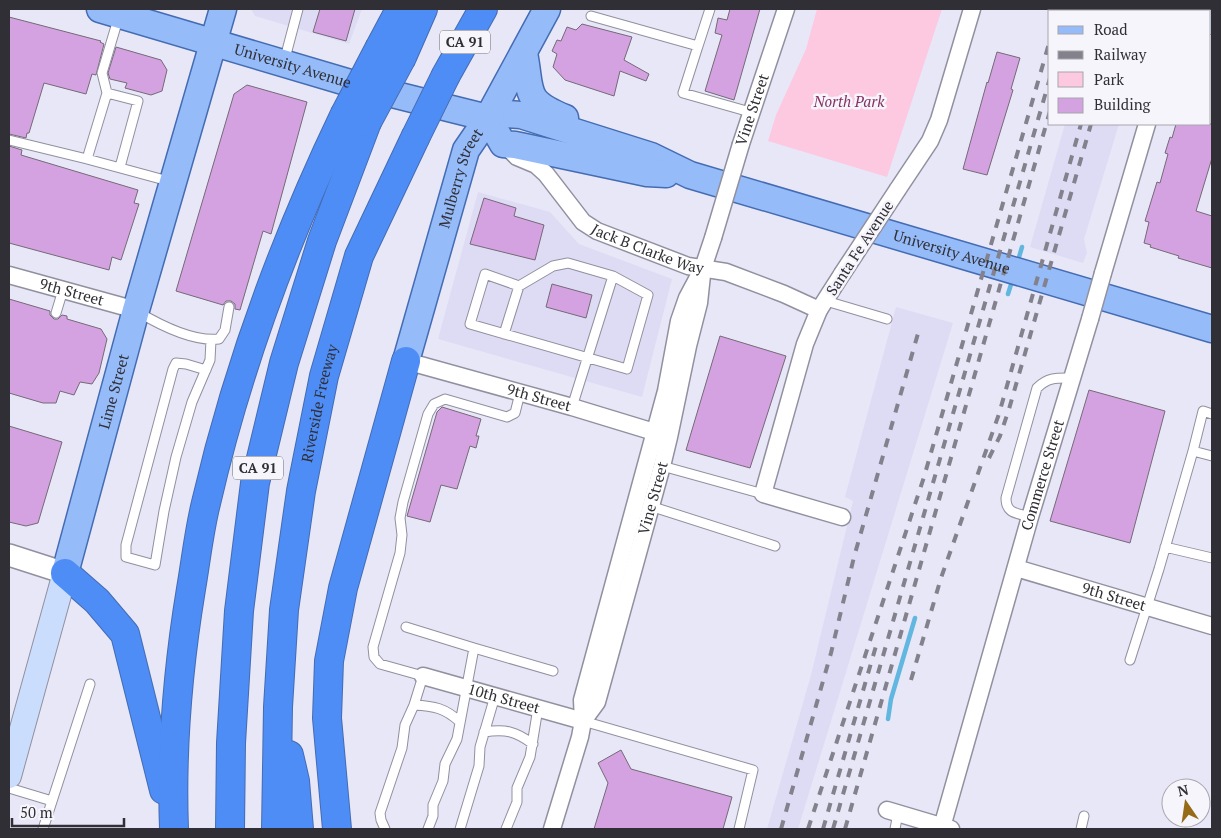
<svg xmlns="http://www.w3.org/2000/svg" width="1221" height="838" font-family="'PT Serif',serif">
  <rect width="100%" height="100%" fill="#e8e7f8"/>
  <path fill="#dedcf4" d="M251,9H362L349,44L255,16Z
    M1065,124H1119L1084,239L1087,253L1083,263L1030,247Z
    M478,192L550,212L579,244L672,279L642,397L438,339Z
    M896,307L953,323L798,829H767L811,675L853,501L845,497Z"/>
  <path fill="#fcc9e0" d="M817,9H942L887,177L768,141L776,115L806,49Z"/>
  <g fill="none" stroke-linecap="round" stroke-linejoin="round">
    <path stroke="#61b7df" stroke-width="4.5" d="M1017,264L1022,247
      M1008,294L1013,278
      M888,719L891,699L915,618"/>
  </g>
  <path fill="#d4a2e0" stroke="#746a76" d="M320,9H355L346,41L313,32Z
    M730,9H760L734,100L705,91L722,35L715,33L718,18L727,20Z
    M9,17L101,41L100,42L104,44L96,75L92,74L86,94L44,83L29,133H27L26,138L9,134Z
    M582,24L632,37L624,60L649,74L646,81L620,71L614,96L565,80L553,67L557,54L552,51L557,40L561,41L567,27L576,30Z
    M116,47L161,60L167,70L162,91L151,95L125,88L127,83L110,79L108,73Z
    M997,52L1020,58L1011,89L1013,90L987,175L963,169L987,82L988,83Z
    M247,85L307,102L271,234L263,231L240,310L235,309V304L231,301H226L223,305L176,291L234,94Z
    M1176,124H1212V158L1196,211L1212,216V268L1178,258L1179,256L1150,247L1151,245L1144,243L1149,222L1145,221L1157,182L1160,183L1168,154L1165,153L1170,137L1172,138Z
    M9,146L22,150L21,155L138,190L134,203L139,204L121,260L112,257L109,270L9,243Z
    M484,198L516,208L514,216L544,225L535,260L470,244Z
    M552,284L592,295L586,318L546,307Z
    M9,299L50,311V315L54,319H58L62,315L67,316V319L101,329L107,339L99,373L92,384L80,382L74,395L60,391L56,403H43L9,393Z
    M720,336L786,356L750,468L686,450Z
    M1089,390L1165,411L1130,543L1050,521Z
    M442,407L481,419L476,436H479L476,448L470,446L457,489L441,485L430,522L407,516L437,412Z
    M9,426L62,442L38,523L26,526L9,522Z
    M621,750L631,769L732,797L723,829H594L608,783L598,763Z"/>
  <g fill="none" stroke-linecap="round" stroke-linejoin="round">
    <g stroke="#91909f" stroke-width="11">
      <path id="service" d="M591,16L698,46L683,93L750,112
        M698,46L710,9
        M284,62L298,9
        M107,93L102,73L119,16
        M9,140L87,159
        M120,167L138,101L107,93L87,159L172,182
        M568,263L613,276L648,295L627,369L470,324L485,274L519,286L553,266Z
        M826,301L887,319
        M138,312C160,325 193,342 219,339L225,330L229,307
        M56,313L63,290
        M504,334L519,286
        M206,370L186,364L176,363L173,369L126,545V557L155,565L164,511L176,457L192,402L210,360L211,340
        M572,407L613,276
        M1193,451L1203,411L1212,414
        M662,466L763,494
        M650,506L775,546
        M1030,517C1017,513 1006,514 1006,498L1037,388C1048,377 1057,378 1072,378
        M1165,547L1212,558
        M406,627L474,648L457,739L445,764L443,781L433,805V816L428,829
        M474,648L553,671
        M1130,660L1159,569L1193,451L1212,456
        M414,705C434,706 445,708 460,722
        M583,721L753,770L739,829
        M484,732C506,729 515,731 533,744
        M9,788L52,801
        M43,829L90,684
        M385,829L381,820L380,813L402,748L405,725L414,705L423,676L380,664L374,657L373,647L400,553L402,535L400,518L403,502L428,414L434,404L445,399L507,417L515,413L520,393
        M460,829L479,766L480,747L495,696
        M506,829L517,802V788L530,757L538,708
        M895,829L898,813
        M1081,829L1084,816"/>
    </g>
    <g stroke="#91909f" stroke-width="19">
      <g id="minor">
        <path id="s1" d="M741,144L786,9"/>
        <path id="s2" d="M508,148L517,157L536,165L546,174L583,222L597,231L688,266L726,272L784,294L819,310"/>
        <path d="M898,189L930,141L939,120L972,9"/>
        <path d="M1103,273L1147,124"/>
        <path id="s3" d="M9,275L136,310"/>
        <path id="s4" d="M406,361L572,407L664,435"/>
        <path d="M842,517L763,494L805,344L819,310L842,274"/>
        <path id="s5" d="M1016,568L1212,626"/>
        <path id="s6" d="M423,676L583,721"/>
        <path id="s7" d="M583,721L597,702L662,466L669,437L688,346L699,303L702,275"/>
        <path d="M887,810L951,829"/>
        <path id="s8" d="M942,827L1030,517L1090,319"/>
        <path d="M552,829L580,737L583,721L582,700L666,391L679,321L687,298L703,268L713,238"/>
      </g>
    </g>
    <g stroke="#91909f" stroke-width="24">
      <path id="tertiary" d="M9,555L65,573"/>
    </g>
    <g stroke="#91909f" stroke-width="26">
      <path id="secondary" d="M1210,22H1212
        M9,776L65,573"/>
    </g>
    <g stroke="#446cb2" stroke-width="29">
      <g id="primary">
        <path id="s9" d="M100,9L360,86L488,118L506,114L521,115L651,156L690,175L1212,329"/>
        <path d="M1123,9L1133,11"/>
        <path d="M1173,9L1175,11"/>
        <path d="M524,53C532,93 522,100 565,118"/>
        <path d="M488,118L503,144L515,145L647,173L666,174"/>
        <path id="s10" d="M406,361L466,150L488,118L547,9"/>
        <path id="s11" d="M65,573L136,310L223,9"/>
      </g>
    </g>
    <g stroke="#446cb2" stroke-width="30">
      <g id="motorway">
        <path d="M380,47L396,17L407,9"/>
        <path d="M402,57L423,9"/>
        <path d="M446,75L483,9"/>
        <path d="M65,573L97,601L125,634L164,790"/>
        <path d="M289,755L295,781L299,829"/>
        <path d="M174,829C171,749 178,668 191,589C196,560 199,531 206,503C237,369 285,239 344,116"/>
        <path d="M230,829L231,743L239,611L255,483L284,363L322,241L367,122"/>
        <path id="s12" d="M276,829L278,707L284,610L301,491L324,376L359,256L415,138"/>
        <path d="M337,829L327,718L329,661L343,588L406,361"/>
      </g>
    </g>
    <use href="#service" stroke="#fff" stroke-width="9"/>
    <use href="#minor" stroke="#fff" stroke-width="16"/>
    <use href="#tertiary" stroke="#fff" stroke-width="21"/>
    <use href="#secondary" stroke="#caddfc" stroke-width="24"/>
    <use href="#primary" stroke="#95bbf9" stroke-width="26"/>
    <use href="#motorway" stroke="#4e8df5" stroke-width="28"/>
    <path stroke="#82818c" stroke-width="4" stroke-dasharray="9 9" stroke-linecap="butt" d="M1058,11L1059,9
      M1069,11L1070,9
      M1078,11L1079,9
      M989,458L1000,436L1009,409L1091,124
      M911,680L941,578L999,414L1081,124
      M781,829L831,653L854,557L919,330
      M808,829L924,477L1050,40
      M823,829L878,639
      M833,829L1050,78
      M845,829L1050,111"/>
    <g stroke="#91909f" stroke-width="19" stroke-linecap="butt">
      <path id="minor-bridge" d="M713,238L741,144
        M842,274L898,189
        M1090,319L1103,273"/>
    </g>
    <g stroke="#446cb2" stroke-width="30" stroke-linecap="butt">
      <path id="motorway-bridge" d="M344,116L380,47
        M367,122L402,57
        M415,138L446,75"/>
    </g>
    <use href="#minor-bridge" stroke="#fff" stroke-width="16"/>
    <use href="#motorway-bridge" stroke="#4e8df5" stroke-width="28"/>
  </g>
  <g text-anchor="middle" stroke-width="5" stroke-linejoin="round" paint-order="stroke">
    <g fill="#f6f5fc" stroke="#6b6a71" stroke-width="1">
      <rect x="440" y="30.5" width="50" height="23" rx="4"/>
      <rect x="233" y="456.5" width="50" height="23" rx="4"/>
    </g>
    <g font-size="14" font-weight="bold" fill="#302f35">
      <text x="465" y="47">CA 91</text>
      <text x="258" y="473">CA 91</text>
    </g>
    <g font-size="15" fill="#302f35" stroke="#f6f5fc">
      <text dy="5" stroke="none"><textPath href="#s9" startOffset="201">University Avenue</textPath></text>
      <text dy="5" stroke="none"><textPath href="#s1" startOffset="36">Vine Street</textPath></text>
      <text dy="5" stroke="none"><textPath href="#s10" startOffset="191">Mulberry Street</textPath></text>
      <text dy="5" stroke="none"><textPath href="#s2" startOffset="178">Jack B Clarke Way</textPath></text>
      <text transform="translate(860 248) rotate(-57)" y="5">Santa Fe Avenue</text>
      <text dy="5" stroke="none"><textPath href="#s9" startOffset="889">University Avenue</textPath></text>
      <text dy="5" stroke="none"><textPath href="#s3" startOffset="65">9th Street</textPath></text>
      <text dy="5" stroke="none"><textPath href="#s11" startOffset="188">Lime Street</textPath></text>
      <text dy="5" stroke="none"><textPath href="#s4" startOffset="138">9th Street</textPath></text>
      <text dy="5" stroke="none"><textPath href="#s12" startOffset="429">Riverside Freeway</textPath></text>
      <text dy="5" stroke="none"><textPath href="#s8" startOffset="366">Commerce Street</textPath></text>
      <text dy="5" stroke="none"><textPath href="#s7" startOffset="235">Vine Street</textPath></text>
      <text dy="5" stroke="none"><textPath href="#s5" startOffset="102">9th Street</textPath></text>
      <text dy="5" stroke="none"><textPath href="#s6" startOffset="84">10th Street</textPath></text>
    </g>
    <g font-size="15" font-style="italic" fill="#883161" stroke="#f6f5fc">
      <text x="849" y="107">North Park</text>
    </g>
  </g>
  <rect width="1221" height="838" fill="none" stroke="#302f35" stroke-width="20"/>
  <rect x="1048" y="10" width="162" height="115" fill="#f6f5fc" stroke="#a7a6ac"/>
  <rect x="1058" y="26" width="25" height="8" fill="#95bbf9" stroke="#a7a6ac"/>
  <text x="1094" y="35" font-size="15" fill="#302f35">Road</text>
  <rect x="1058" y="51" width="25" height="8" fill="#82818c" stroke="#a7a6ac"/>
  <text x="1094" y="60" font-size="15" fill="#302f35">Railway</text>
  <rect x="1058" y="72" width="25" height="15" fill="#fcc9e0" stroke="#a7a6ac"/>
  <text x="1094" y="85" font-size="15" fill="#302f35">Park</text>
  <rect x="1058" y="98" width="25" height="15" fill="#d4a2e0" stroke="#a7a6ac"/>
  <text x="1094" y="110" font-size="15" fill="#302f35">Building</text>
  <g transform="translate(1186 803) rotate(347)"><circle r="24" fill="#f6f5fc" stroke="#a7a6ac"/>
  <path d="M0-4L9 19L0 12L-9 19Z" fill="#966b17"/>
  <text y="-8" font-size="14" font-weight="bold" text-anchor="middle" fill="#302f35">N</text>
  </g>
  <path d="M12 818v8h112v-8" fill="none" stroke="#302f35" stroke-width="2.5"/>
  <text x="20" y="818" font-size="15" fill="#302f35" stroke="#f6f5fc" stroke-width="4" paint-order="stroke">50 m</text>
</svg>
